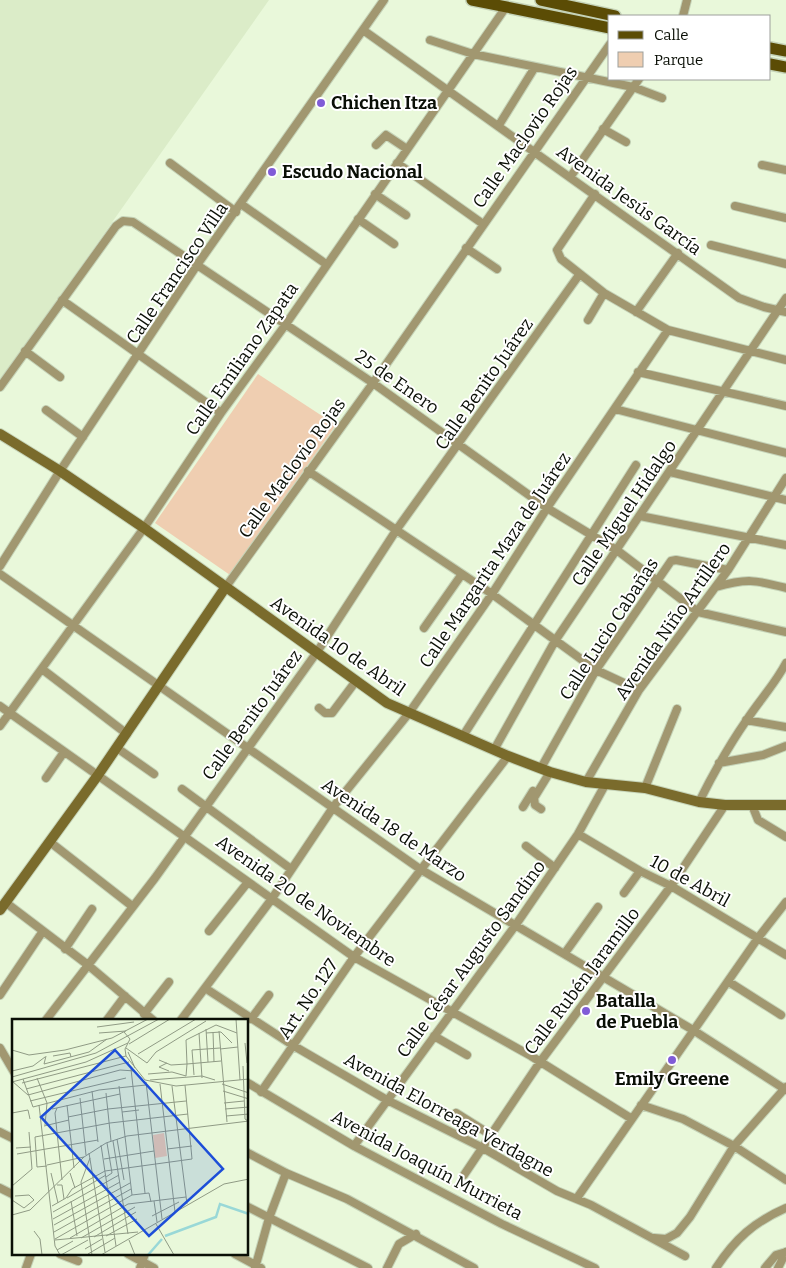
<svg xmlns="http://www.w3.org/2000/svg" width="786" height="1268" font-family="Bitter,serif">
  <rect width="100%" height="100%" fill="#e9f8da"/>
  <path fill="#dbecc8" d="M0,0H269L0,381Z"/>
  <path fill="#efceb1" d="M258,374L336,425L230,575L155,523Z"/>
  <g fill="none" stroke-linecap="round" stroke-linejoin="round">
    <g stroke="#c5d3b8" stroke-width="10">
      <path id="street" d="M683,16L687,0
        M363,30L739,298L764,307L786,312
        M430,40L473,54L633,87L662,98
        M499,125L535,67
        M603,129L626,142
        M376,145L386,135L407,149
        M170,163L236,212
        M397,163L483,224
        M762,165L786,170
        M571,176L639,79
        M375,194L406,215
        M595,194L557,250L561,259L604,293L668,330L786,360
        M241,204L326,264
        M735,206L786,218
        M358,219L394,244
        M711,245L786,264
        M466,248L497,269
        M62,300L221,413
        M636,312L678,253
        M588,320L604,293
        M25,351L60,377
        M638,372L786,406
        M0,387L116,226L123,221L133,222L373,383L547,508L618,551L698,612L786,632
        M615,409L786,453
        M46,410L83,437
        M308,471L492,594L596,670L639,690
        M670,472L786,500
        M640,516L786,545
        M0,566L60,471L197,265L384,0
        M0,574L420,869L693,1030L786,1090
        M716,587C747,578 755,580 786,588
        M225,588L373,383L610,44
        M424,628L462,574
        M42,669L127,734
        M0,706L354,957L531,1056L632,1119
        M319,708L325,713H332L356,681
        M746,720L786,727
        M0,726L144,528L221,413L286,324L506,7
        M463,736L636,465
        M117,748L154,774
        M494,750L555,641L786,298
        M719,763L763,755L786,746
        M541,768L596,670L671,561L676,560L728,570
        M46,778L64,752
        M586,782L639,690L728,570L786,478
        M645,788L677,709
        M182,789L291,869
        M699,802C713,774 728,747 746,721C759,701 775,684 786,663
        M752,805L758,820L786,837
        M523,807L533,791
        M541,809L535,805L534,798L550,772
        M578,834L640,871L671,886L786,955
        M50,842L132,906
        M526,846L555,868
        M624,893L640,871
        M5,902L88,965L153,1020
        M209,931L248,882
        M65,949L92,909
        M565,953L598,907
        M729,982L781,1015
        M205,988L294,1046L387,1100L483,1148L557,1191L591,1205L685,1256
        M0,995L43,931
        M144,1014L169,982
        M251,1019L269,995
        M46,1020L155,878L317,652L397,529L579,275
        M107,1020L125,996
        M181,1020L271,900L334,806L409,713L492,594L547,508L668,330
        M434,1036L467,1055
        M0,1048L14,1072
        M248,1083L354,1146L502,1224L595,1268
        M261,1092L354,957L508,756
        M641,1105L683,1119L734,1146L786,1180
        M456,1113L491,1135
        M0,1132L14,1139
        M354,1146L515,926L578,834L605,785
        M248,1153L286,1173L347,1199L474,1268
        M464,1175L540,1062L671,886L725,805
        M0,1188L14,1195
        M577,1198L758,938L786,902
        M248,1207L368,1268
        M654,1238L666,1239L677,1233L690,1217L734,1146L786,1087
        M60,1254L78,1261
        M128,1254L154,1268
        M235,1254L261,1268
        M26,1268L31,1254
        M140,1268L145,1254
        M255,1268L269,1218L286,1173
        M387,1268L399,1244L416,1234
        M716,1268C735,1239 754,1222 786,1208
        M765,1268L776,1255L786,1252
        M778,1268L786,1252"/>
    </g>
    <g stroke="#c5d3b8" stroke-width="12">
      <path id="secondary" d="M0,434L60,471L144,528L387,703L508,756L550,772L586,782L645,788L699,802L725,805H786
        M0,910L98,775L225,588"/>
    </g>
    <g stroke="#c5d3b8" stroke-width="14">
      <path id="primary" d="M472,0L610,28
        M541,0L615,16
        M770,48L786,51
        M770,64L786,67"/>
    </g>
    <use href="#street" stroke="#a19770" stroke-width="8"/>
    <use href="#secondary" stroke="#7a6b2c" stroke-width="10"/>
    <use href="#primary" stroke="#5b4c05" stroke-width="11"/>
  </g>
  <g fill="#805cd7" stroke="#fff" stroke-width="2">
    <circle cx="321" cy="103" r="5"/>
    <circle cx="272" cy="172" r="5"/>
    <circle cx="586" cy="1011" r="5"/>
    <circle cx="672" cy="1060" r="5"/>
  </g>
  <g text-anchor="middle" stroke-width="4" stroke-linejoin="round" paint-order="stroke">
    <g font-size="18" font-weight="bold" fill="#0a0f06" stroke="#fff" text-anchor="start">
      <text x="331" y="109">Chichen Itza</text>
      <text x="282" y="178">Escudo Nacional</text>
      <text x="596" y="1007">Batalla<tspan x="596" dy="21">de Puebla</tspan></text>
      <text x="672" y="1085" text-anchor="middle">Emily Greene</text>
    </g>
    <g font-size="18" fill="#0a0f06" stroke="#fff">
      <text transform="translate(525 137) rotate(-55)" y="6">Calle Maclovio Rojas</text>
      <text transform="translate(629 200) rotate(36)" y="6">Avenida Jesús García</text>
      <text transform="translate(177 273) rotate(-56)" y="6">Calle Francisco Villa</text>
      <text transform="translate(242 359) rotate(-55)" y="6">Calle Emiliano Zapata</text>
      <text transform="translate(397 382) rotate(35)" y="6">25 de Enero</text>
      <text transform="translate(484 384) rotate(-55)" y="6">Calle Benito Juárez</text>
      <text transform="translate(292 468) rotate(-54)" y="6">Calle Maclovio Rojas</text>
      <text transform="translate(624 513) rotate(-56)" y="6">Calle Miguel Hidalgo</text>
      <text transform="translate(495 560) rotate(-56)" y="6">Calle Margarita Maza de Juárez</text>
      <text transform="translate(673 621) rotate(-55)" y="6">Avenida Niño Artillero</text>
      <text transform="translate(609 629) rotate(-57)" y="6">Calle Lucio Cabañas</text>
      <text transform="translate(338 646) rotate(35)" y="6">Avenida 10 de Abril</text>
      <text transform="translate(252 715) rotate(-54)" y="6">Calle Benito Juárez</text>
      <text transform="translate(394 830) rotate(34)" y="6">Avenida 18 de Marzo</text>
      <text transform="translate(690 881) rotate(29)" y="6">10 de Abril</text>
      <text transform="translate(306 901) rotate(35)" y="6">Avenida 20 de Noviembre</text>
      <text transform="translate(471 959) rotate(-54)" y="6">Calle César Augusto Sandino</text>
      <text transform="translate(582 981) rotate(-53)" y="6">Calle Rubén Jaramillo</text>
      <text transform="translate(308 999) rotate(-56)" y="6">Art. No. 127</text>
      <text transform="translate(449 1115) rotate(29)" y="6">Avenida Elorreaga Verdagne</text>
      <text transform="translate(427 1165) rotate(28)" y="6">Avenida Joaquín Murrieta</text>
    </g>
  </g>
  <g transform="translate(12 1019)">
    <rect width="236" height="236" fill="#e9f8da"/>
    <path d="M152,114L155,137L143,139L141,116Z" fill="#efceb1"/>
    <path fill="none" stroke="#99d8d7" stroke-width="2.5" d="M153,217L204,198L208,185L237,195M136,236L150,220"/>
    <path fill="none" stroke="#909b85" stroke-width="1" d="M224,0L228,61M85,8L122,3M194,10L196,43M207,12L215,103M112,13L118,20L113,30L114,37L133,61L164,67L237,60M201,13L202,43M87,14L114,12M187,14L190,59M194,14L209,13L220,24M233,24L235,44M117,25L158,0M114,29L135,44M208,30L226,28M0,31L17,36L53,31L100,19L136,0M116,33L123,49M126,35L184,0M34,37L32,45L77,33L95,20M41,37L58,34L59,38M147,41L159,46L175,45L174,21L204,6L225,14M135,44L144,33L194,2M155,44L147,48L157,52M231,47L233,100L236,102M119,50L133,174M0,52L21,47L33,38M136,55L160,53L174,57L175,45L209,42M182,56L180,31L208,29M0,58L84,34L147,0M25,59L35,84L33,106M11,60L21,88L87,71L134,66M138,61L190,57L203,61M0,62L16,76L108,51L123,52M0,63L74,43L116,24M134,63L150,200M10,64L114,37M148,65L163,193M210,65L237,74M107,67L120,176M160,67L175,185M14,70L117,43M80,72L86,123M211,72L237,80M94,74L99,122M68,79L74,136M18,82L114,59M212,84L232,82M27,86L43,227L48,236M55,86L62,149M45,89L43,94L50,161M40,90L108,75M213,90L237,88M110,93L127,91M0,94L16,91L18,100M214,97L237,95M56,98L96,90L174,82M32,107L57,101M105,120L112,161M101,122L116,215M89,126L104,227M4,129L19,128M155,130L180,127M77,134L93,233M5,135L86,121M78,139L69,163L80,236M92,140L142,132M35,146L72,138M35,147L25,148L23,118L98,104L176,95M39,154L46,184M58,154L63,169M94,158L100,154L95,124M45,166H50L52,180M0,167L20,150L17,113M55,179L94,156M0,181L12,189L22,181L17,176L3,177M59,182L65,217M142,182L145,203M40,187L54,179L60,170L93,152L180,140L173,66M41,193L107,156M0,196L18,191L72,138L94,124L115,117L237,102M140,197L167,183M41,200L108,163M144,205L162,236M42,206L118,164M22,212L28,220L30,236M42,213L119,170M94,217L125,200M82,218L124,193M58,219L116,185L174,178M69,219L123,188M43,220L120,176L137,174L139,183M43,221L126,213M117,221L123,236M73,230L90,220M45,231L61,222M76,235L103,219M49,236L76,221M89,236L212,165L237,160"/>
    <path fill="#1d4ed8" fill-opacity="0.15" stroke="#1d4ed8" stroke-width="2.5" d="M103,31L211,150L137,217L29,98Z"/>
    <rect width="236" height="236" fill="none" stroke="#0a0f06" stroke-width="2.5"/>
  </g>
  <rect x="608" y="15" width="162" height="65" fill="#ffffff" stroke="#9d9f9b"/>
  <rect x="618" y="31" width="25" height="8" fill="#5b4c05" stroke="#9d9f9b"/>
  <text x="654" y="40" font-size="15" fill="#0a0f06">Calle</text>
  <rect x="618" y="52" width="25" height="15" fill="#efceb1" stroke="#9d9f9b"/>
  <text x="654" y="65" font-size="15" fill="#0a0f06">Parque</text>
</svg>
